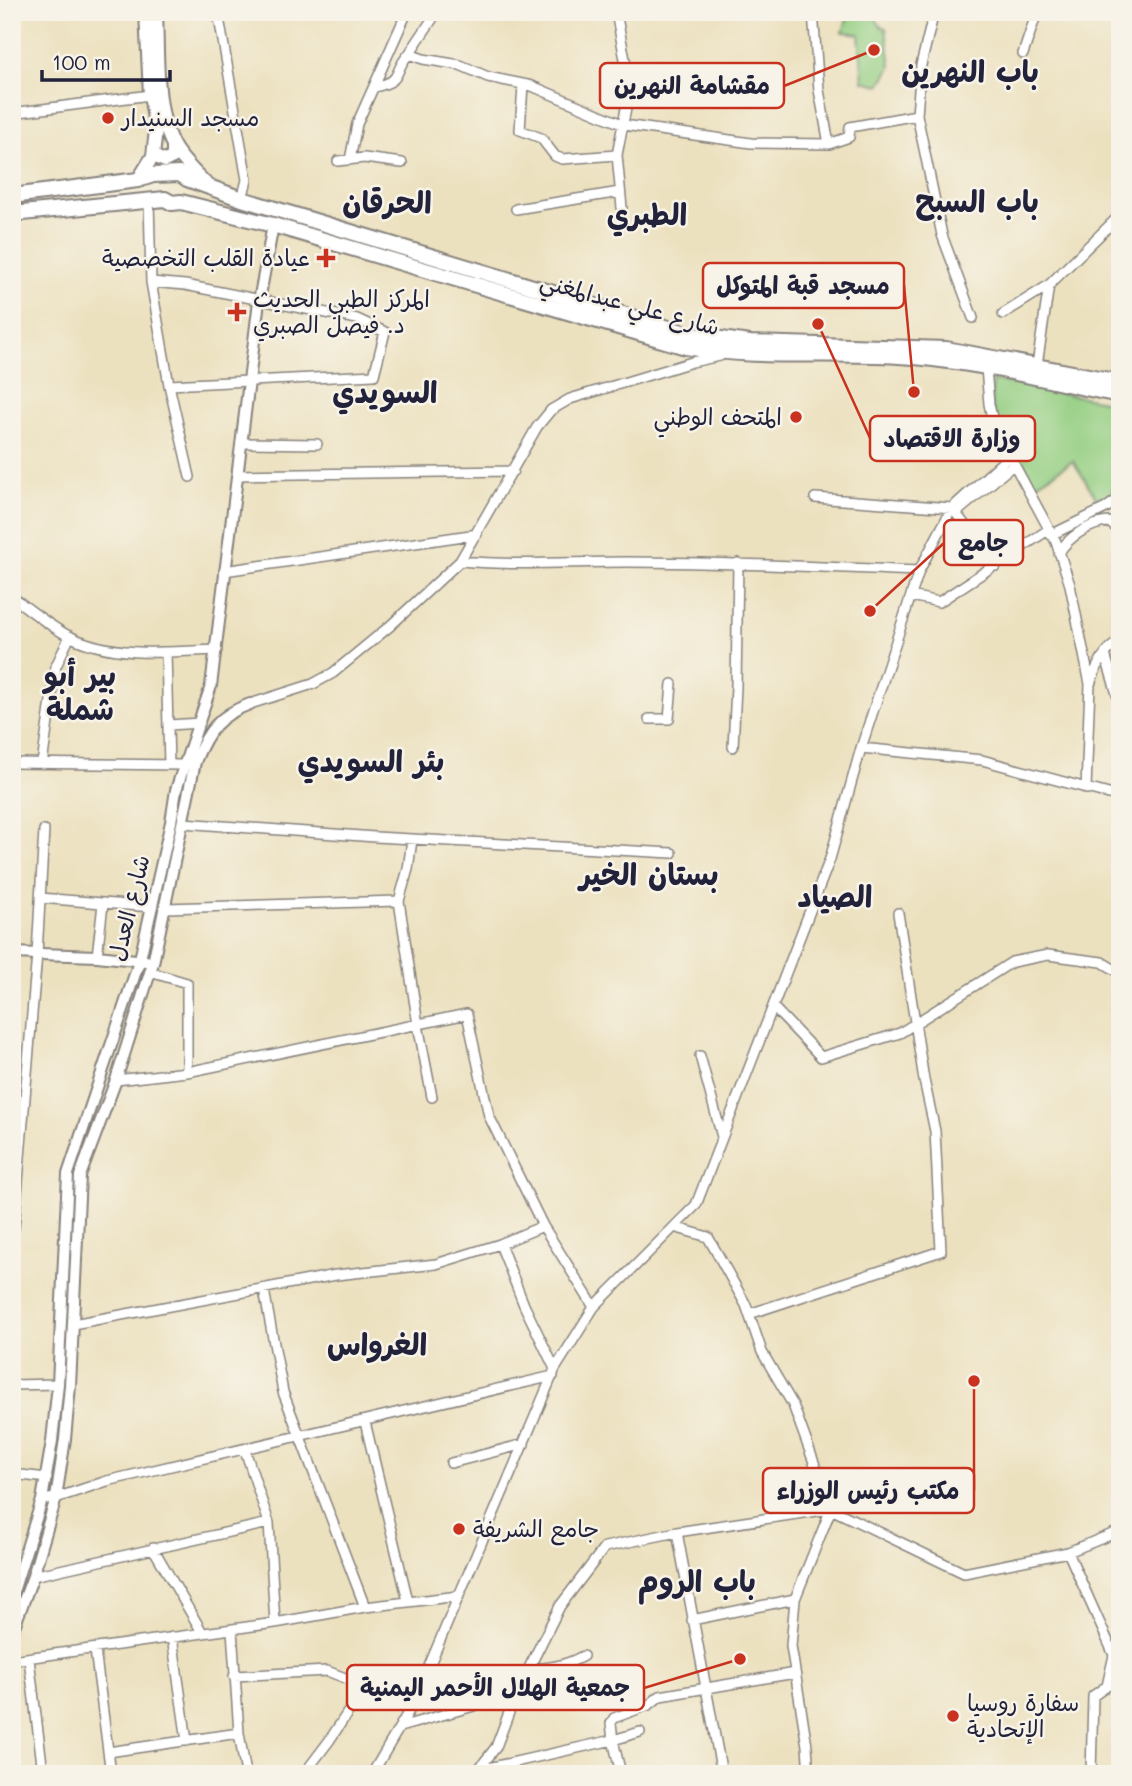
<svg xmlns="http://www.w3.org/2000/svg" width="1132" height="1786" font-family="Mali,'Playpen Sans Arabic',sans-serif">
  <rect width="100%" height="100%" fill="#f7f3e8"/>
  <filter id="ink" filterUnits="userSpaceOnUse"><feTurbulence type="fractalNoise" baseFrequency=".0143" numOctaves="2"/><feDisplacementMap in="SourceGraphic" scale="14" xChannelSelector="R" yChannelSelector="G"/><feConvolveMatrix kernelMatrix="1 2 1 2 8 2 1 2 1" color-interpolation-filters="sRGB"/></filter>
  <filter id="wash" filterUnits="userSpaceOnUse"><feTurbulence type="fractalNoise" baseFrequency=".00686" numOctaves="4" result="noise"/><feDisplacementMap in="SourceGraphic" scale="28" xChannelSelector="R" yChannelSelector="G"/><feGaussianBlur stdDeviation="1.57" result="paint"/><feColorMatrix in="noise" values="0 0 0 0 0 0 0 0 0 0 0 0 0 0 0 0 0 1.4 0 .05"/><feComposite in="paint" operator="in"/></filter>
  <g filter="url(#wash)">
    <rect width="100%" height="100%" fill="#ece1bf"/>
    <path fill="#95cf83" stroke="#5c785f" stroke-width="2" d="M849,12H876V19L881,27L886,28L891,67L880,85L863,81L859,34L843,32Z
      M993,380L1120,404C1120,433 1124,485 1102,507L1073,461L1032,487L997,428L991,404Z"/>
  </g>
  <g filter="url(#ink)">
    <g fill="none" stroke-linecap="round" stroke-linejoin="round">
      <g stroke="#87827d" stroke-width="12">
        <path id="minor" d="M218,12L247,180L242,199
          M437,12L409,54L423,59L460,65L488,77L532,86L624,125L751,143L829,144L849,137L850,127L917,115
          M616,12L627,70L628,98L617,155L622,208
          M813,12L819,90L829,144
          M934,12L921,65L917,115L942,235L973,318
          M934,13L946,12
          M1023,54L1037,12
          M523,85L520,130L541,138L555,156L562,159L617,155
          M375,87C405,80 392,72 409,54
          M12,113L150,95
          M350,160L357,124L407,12
          M338,161L364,158L402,163
          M149,199L151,282L169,385L190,477
          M516,209L620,192
          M151,282L185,285L357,319L385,332L374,375L169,385
          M1003,314L1049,285L1120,215
          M720,356L692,362L570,399L551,410L537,427L460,561C516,566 570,562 626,562C724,562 822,567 919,571
          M1037,365L1049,285
          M986,368L989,404L994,427L1056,542L1070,585L1090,684L1086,789
          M241,443L317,444
          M237,475L513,471
          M815,498L952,508L996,566
          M956,513L1013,465
          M1051,535L1106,508L1120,498
          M1059,553C1068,537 1090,523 1109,522L1120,531
          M224,571L477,534
          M911,596L939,602L1048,530
          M12,597C31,610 50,627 71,637C115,658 170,652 217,650
          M166,652L169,765
          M1105,654L1120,704
          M1090,684C1096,669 1103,649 1120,642
          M250,704L313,684L333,673L390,626L460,561
          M649,719H669L672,684
          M169,725L200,723
          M733,747L736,687L738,563
          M861,748L982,760L1120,797
          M12,763L182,765
          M42,764L56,666L70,636
          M183,823L375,837L672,853
          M412,840L408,869L399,901L418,1025L432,1097
          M40,898L152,907
          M166,908L399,901
          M97,956L103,904
          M150,972L187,983V1072
          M774,1008L821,1057L900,1033L1012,962L1048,955L1102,962L1120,973
          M700,1056L722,1137
          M116,1080L187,1072L467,1014L489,1116L543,1226L594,1307
          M674,1227L708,1237L746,1305L762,1352L793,1405L831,1509L795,1599L692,1620
          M14,1229L37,954L44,830
          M500,1244L524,1305L555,1369
          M264,1290L283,1392L365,1607
          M749,1314L941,1251L935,1131L924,1080L898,913
          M73,1324L336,1275L436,1264L500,1244L543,1226
          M12,1385L58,1384
          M365,1422L408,1601
          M245,1450L269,1523L275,1623
          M451,1463L524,1444
          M12,1474L47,1478
          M42,1500L56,1498L107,1481L553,1376
          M677,1532L722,1774
          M153,1548L202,1632
          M1068,1552L1114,1655L1107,1686L1093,1696L1091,1774
          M33,1576L269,1523
          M795,1599L791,1646L807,1746L809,1774
          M232,1630L239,1733L246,1774
          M172,1637L187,1741
          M95,1650L111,1774
          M29,1659L43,1772
          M12,1660L275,1623L365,1607L459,1596
          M529,1669C549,1668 565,1666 583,1656
          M234,1676L327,1671L413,1704
          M523,1681L570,1689L611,1687
          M400,1727L516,1694
          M108,1752L239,1733
          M12,1772H111
          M304,1774L329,1741L365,1686
          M372,1774L413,1704L555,1369L594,1307L696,1205L830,859L861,748L919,571L952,508L1009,456
          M461,1774L613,1740L611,1723L614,1718L649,1705L660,1696L795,1673
          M475,1774L496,1747L516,1694L560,1606L605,1547L677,1532L831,1509L964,1573L1068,1552L1120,1531
          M621,1774L613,1740L640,1732"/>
      </g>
      <g stroke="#87827d" stroke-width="14">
        <path id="tertiary" d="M12,953L97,956L146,961
          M12,1595L42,1500L52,1441L58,1384L68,1174L140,959L171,822L176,790L211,686L259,301L273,225
          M12,1632L33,1576L56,1498L65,1439L70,1386L80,1176L116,1080L153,963L195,762C207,731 219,715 250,704"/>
      </g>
      <g stroke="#87827d" stroke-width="16">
        <path id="secondary" d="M156,12C158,53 154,111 174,147C183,162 198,175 210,188
          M153,156L165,161L173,157V145
          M138,180L153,156L156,130L150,95L146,12"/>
      </g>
      <g stroke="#87827d" stroke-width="18">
        <path id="primary" d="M12,196L138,180L153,175L180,174L187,179L242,199L692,335L750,343L946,349L1120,382
          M12,214L165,199L172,203L181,202L273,225L686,347C757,359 828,352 899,356C973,360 1047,381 1120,395"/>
      </g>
      <use href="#minor" stroke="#fff" stroke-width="9"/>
      <use href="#tertiary" stroke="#fff" stroke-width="10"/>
      <use href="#secondary" stroke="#fff" stroke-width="12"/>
      <use href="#primary" stroke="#fff" stroke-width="14"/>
    </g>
  </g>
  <g fill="#c8321e" stroke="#f7f3e8" stroke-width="2.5">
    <circle cx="108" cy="118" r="7"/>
    <path d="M322.5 247.5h7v7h7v7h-7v7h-7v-7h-7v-7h7z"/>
    <path d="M233.5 301.5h7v7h7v7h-7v7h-7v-7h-7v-7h7z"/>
    <circle cx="796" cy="417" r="7"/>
    <circle cx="459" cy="1529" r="7"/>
    <circle cx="953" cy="1716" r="7"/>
  </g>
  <g text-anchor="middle" stroke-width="5" stroke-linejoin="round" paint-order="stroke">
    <g font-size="23" fill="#22223b" stroke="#f7f3e8" text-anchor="start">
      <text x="122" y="126">مسجد السنيدار</text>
      <text x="310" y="266" text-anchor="end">عيادة القلب التخصصية</text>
      <text x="253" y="307">المركز الطبي الحديث<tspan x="253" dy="26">د. فيصل الصبري</tspan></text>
      <text x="782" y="425" text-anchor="end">المتحف الوطني</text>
      <text x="473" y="1537">جامع الشريفة</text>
      <text x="967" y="1711">سفارة روسيا<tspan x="967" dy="26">الإتحادية</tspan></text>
    </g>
    <g font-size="23" fill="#22223b" stroke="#f7f3e8">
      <text transform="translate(630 304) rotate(15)" y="8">شارع علي عبدالمغني</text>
      <text transform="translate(129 908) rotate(-76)" y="8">شارع العدل</text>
    </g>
    <g font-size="30" font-weight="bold" fill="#22223b" stroke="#f7f3e8">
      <text x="970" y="82">باب النهرين</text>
      <text x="977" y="212">باب السبح</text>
      <text x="387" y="213">الحرقان</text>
      <text x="647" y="225">الطبري</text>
      <text x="385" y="403">السويدي</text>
      <text x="80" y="686">بير أبو<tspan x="80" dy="34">شملة</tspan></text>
      <text x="371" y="772">بئر السويدي</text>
      <text x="649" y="885">بستان الخير</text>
      <text x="835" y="907">الصياد</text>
      <text x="377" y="1355">الغرواس</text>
      <text x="697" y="1592">باب الروم</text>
    </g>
  </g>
  <path fill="none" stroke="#c8321e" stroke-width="2.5" d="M874 50L784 86M914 392L904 285M818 324L870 438M870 611L944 543M974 1381L974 1491M740 1659L644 1688"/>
  <g fill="#c8321e" stroke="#f7f3e8" stroke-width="2.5">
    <circle cx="874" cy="50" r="7"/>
    <circle cx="914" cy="392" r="7"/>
    <circle cx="818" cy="324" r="7"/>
    <circle cx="870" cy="611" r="7"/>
    <circle cx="974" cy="1381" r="7"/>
    <circle cx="740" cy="1659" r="7"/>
  </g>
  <g fill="#f7f3e8" stroke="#c8321e" stroke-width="2.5">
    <rect x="600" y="63" width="184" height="45" rx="7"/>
    <rect x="703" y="263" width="201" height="45" rx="7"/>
    <rect x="870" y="416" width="165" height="45" rx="7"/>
    <rect x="944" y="520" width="79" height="45" rx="7"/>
    <rect x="763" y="1468" width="211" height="45" rx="7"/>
    <rect x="347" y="1665" width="297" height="45" rx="7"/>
  </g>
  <g font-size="24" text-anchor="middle" font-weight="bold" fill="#22223b">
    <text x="692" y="94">مقشامة النهرين</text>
    <text x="803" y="294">مسجد قبة المتوكل</text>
    <text x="952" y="447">وزارة الاقتصاد</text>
    <text x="983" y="551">جامع</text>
    <text x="868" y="1499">مكتب رئيس الوزراء</text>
    <text x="495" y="1696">جمعية الهلال الأحمر اليمنية</text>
  </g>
  <rect width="1132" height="1786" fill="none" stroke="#f7f3e8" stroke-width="42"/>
  <path d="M42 70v10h128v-10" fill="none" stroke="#22223b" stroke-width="3.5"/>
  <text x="52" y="70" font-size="21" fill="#22223b" stroke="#f7f3e8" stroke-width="5" paint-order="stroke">100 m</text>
</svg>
